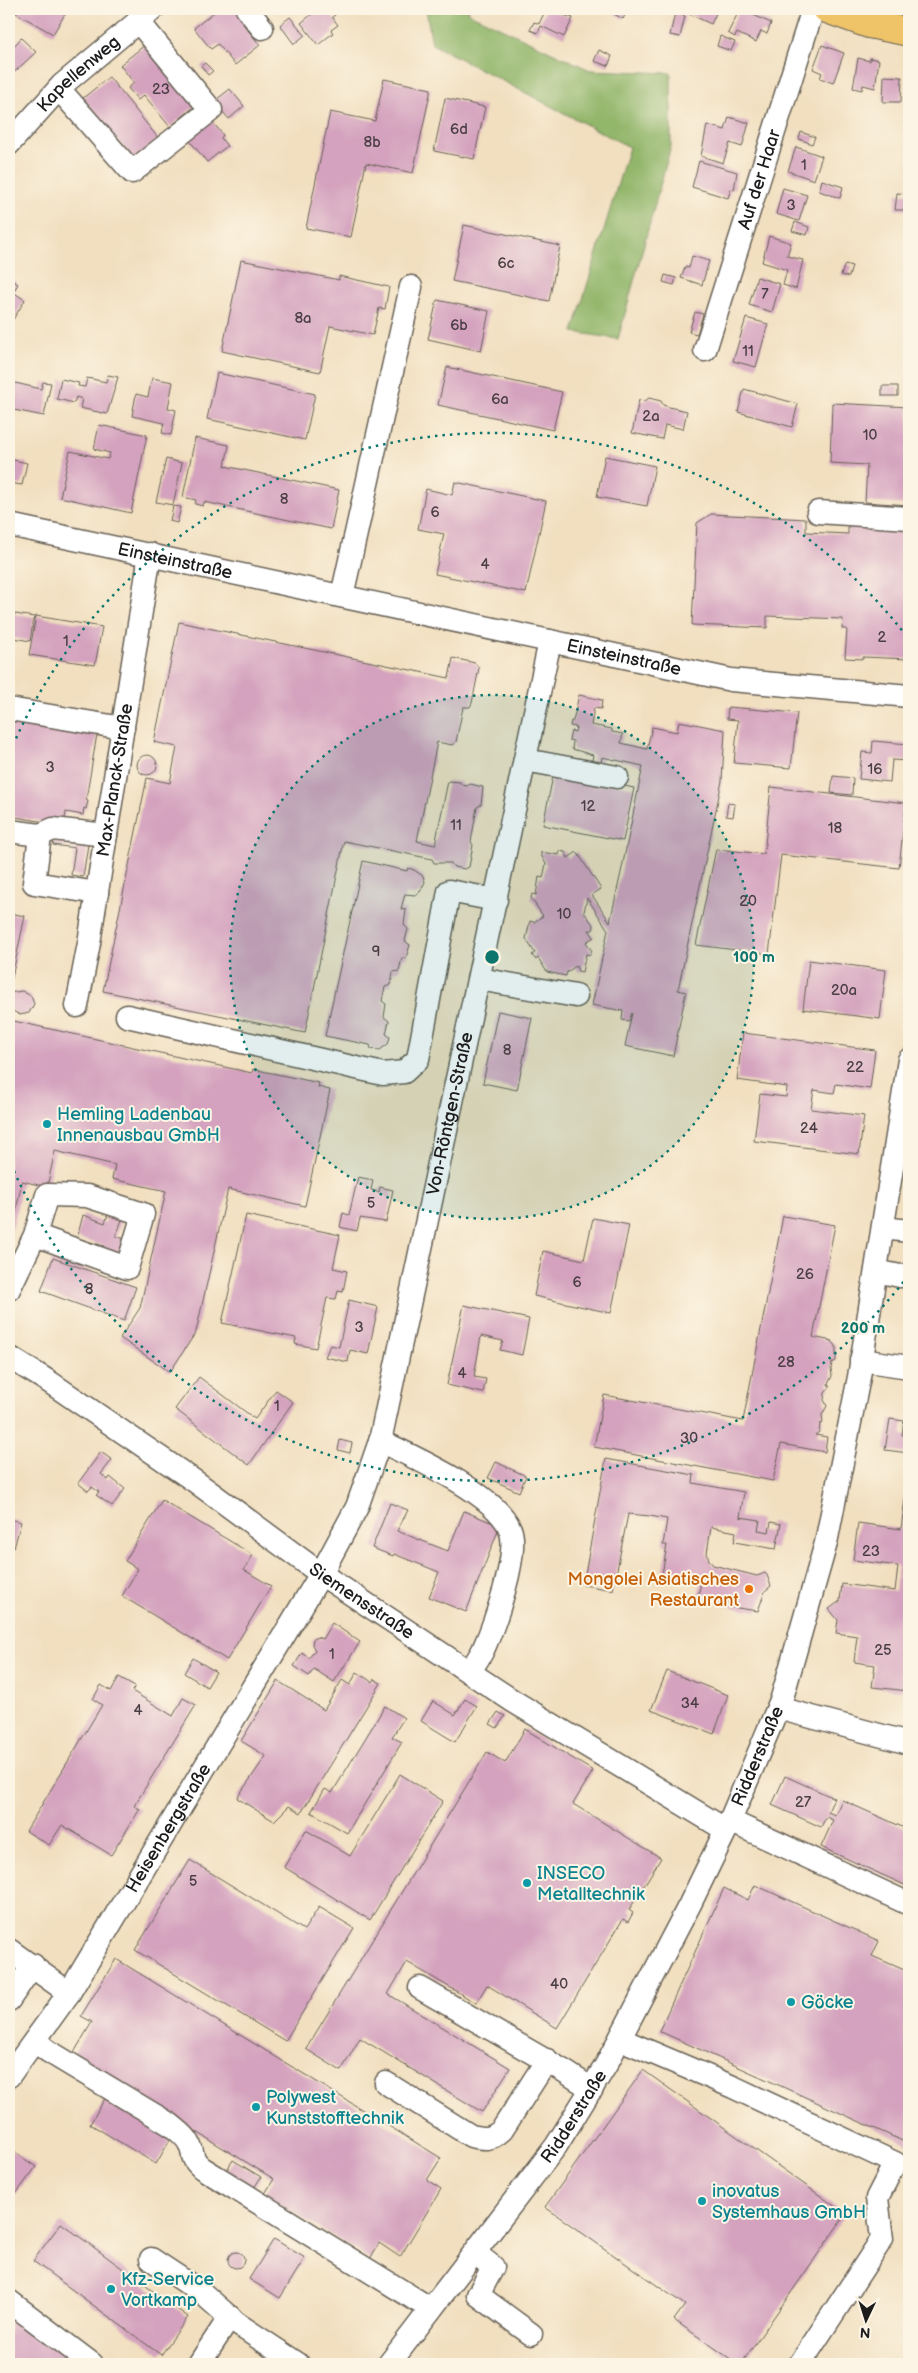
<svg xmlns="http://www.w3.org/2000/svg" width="918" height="2373" font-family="'Balsamiq Sans',sans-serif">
  <rect width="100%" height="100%" fill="#fcf5e5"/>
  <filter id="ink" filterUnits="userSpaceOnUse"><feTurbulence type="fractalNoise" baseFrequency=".02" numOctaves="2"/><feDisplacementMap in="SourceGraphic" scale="10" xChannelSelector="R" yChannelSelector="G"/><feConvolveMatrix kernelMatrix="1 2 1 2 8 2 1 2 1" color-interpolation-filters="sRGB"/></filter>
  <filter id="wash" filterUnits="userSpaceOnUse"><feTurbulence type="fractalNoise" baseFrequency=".0096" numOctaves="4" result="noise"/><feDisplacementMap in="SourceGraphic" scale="20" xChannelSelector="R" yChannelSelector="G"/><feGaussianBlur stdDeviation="1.12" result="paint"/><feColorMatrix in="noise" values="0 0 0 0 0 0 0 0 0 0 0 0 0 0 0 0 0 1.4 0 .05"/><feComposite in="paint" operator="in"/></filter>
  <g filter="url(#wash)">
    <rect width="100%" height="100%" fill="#f1dfbf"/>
    <path fill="#92b66b" stroke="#576944" d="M426,9H470L467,12L590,70L671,73V146L618,339L573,332L629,147L432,44Z"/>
    <g id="blocks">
      <path fill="#d4a2be" d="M9,9H68L53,34Z
        M218,9H241L249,19L243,24L260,45L235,65L218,44L211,49L194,28Z
        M318,9H330L335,15L332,17L338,25L331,30L333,33L318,45L301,23Z
        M546,9L573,18L564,37L541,26L538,33L530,30L534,22L539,24Z
        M616,9H628L623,19L614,14Z
        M689,9H718L711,24L687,13Z
        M740,9L771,23L767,34L761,31L756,42L737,33L735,37L728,33Z
        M675,13L685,16L680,37L670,35Z
        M290,17L305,35L294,44L280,25Z
        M720,36L735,42L731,51L717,46Z
        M21,38L36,52L9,77V52Z
        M146,44L196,105L170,127L144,95L138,100L128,88L134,83L120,65Z
        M822,45L844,53L833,83L820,78L822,73L813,69Z
        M599,50L612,56L608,66L594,61Z
        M858,58L870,61V58L879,60L875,88L863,85L862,90L853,88Z
        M205,63L213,71L208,75L201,66Z
        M884,76L902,77L901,102H883Z
        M109,77L159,139L133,160L83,98Z
        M384,79L431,89L413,173L366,163L351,237L306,228L330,112L375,121Z
        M230,89L244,106L229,119L223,112L221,114L212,103Z
        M445,98L485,107L474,159L434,151Z
        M729,117L749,123L742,147L730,143L723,163L701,156L707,125L725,130Z
        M211,120L223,135L221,138L227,146L207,162L185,135Z
        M801,132L815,137L812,144L799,139Z
        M796,147L822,156L814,180L788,171Z
        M699,161L737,172L734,190L731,189L728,198L692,187Z
        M822,180L843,187L840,198L819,191Z
        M783,188L807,195L799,221L776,214Z
        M897,193L909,194V210H895Z
        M795,222L809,227L807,235L792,231Z
        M464,225L560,246L549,301L452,281Z
        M769,236L791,243L787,256L803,260L796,289L783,285L787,270L762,262Z
        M692,256L709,261L702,285L681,278L685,267L689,268Z
        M241,260L339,280V276L389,287L385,309L379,308L373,335L330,326L320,372L222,351Z
        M845,264L852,266L849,277L841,275Z
        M665,275L676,278L674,285L663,282Z
        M757,277L780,284L772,312L749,305Z
        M9,278L18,284L13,292L25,300L9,326Z
        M437,300L489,311L481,351L428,339Z
        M695,312L703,314L697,334L689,332Z
        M746,318L768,324L756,367L733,361Z
        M447,367L562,392L553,430L438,405Z
        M217,373L315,394L305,440L207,419Z
        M108,375L118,377L107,414L80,408L82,399L76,397L74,403L57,399L61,379L79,383L78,386L85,387L87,378L106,382Z
        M152,378L173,382L168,408L176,410L171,435L162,433L164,423L132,416L136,394L148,397Z
        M11,382L41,389L43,382L51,383L44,416L9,409Z
        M882,386H898V396H882Z
        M744,389L798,404L792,427L738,412Z
        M649,398L661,401L663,405L669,407L687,411L683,429L665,425L662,439L632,433L639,400L645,401Z
        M832,403L909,407V505L865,502L867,465L830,463Z
        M99,425L147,435L131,513L60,497L70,451L108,459L110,453L94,449Z
        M195,438L229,445L225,466L339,490L331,529L204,502L203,506L195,504L196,500L183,497Z
        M605,456L655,466L647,506L597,497Z
        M9,459L27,463L22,485L9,483Z
        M166,459L182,463L173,505L156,502Z
        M455,482L546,501L526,593L435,574L444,534L418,529L426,489L452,495Z
        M173,506L181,507L177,523L170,521Z
        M711,514L806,519V532L848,534V521L909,524V659L863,657V659L845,658L847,629H842L843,619L767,616V628L692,625L697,523Z
        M9,613L34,617L30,641L9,637Z
        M36,616L102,627L95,665L29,655Z
        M179,622L449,678L453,658L475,663L479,668L472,703L470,707H463L456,742L452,745L437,742L417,841L435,845L448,781L460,782L462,785L467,786L470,784L483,787L481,805L477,807L471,842L473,845L469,867L465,869L454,867L451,863H434L432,859L344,841L305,1033L103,991L147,778L170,783L177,747L154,742Z
        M579,695L602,700L601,709L594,708L591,725L612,729V732L623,734L621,743L647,749L652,727L677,732L679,721L725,730L722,781L678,990L686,992L673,1056L625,1046L632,1013L629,1021L622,1020L623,1011L592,1005L608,930L587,898L584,912L594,926L593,930H589L594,937L586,942L592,951L590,955L586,954L582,972L578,971L576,966L567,972L566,976L547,972L538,958L536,960L532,955L535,953L526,939L530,921L534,922L543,916L531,898L532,894L536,895L539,877L543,878L546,864L541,855V852L559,855L560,851L565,852L568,858L577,852L601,889L592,895L610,922L622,868L643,766L602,757L601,763L592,761L593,755L572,749L573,741L569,740L571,731L575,732L576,727L570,726L571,721H573Z
        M728,707L797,713L791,768L734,763L738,720L727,719Z
        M9,720L97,734L86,800L88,801L86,809L84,808L83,815L66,812L64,825L9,816Z
        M873,741L909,744V761L892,760L890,782L859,779L862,752L872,753Z
        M137 765a10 10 0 1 1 20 0a10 10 0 1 1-20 0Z
        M554,771L634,788L623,841L543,825Z
        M833,776L853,778L852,795L831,793Z
        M771,787L906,803L899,868L781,855L769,954L696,945L716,849L764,854Z
        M728,803L735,804L733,817L726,816Z
        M55,832L89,838L83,877L71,875L75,848L53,845Z
        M363,861L407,871L408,868L414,870L423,876L425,882L420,892L415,895L405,894L401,909L406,910L404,925L408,929L405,941L410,945L406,958H402L399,971L393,972L391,985L385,987L382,1001L386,1004L384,1017L389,1021L386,1034L390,1037L388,1044L380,1050L371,1049L370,1045L325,1036Z
        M9,913L25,916L10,987H9Z
        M809,960L886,970L880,1019L803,1009Z
        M22,991L31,996L34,1004L29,1013L20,1015L11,1010L9,993Z
        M498,1011L532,1018L517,1090L483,1083Z
        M9,1020L252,1073L253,1069L319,1083L318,1087L330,1090L305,1206L228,1189L196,1332L170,1372L120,1338L140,1308L166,1191L112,1179L115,1165L55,1151L47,1187L22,1181L13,1226L9,1234Z
        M743,1033L875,1050L870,1089L836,1084L834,1093L814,1090L811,1109L864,1116L859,1154L754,1141L760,1094L786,1097L787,1087L737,1080Z
        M358,1177L373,1180L371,1190L379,1192L380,1187L393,1190L386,1222L360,1218L357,1231L340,1227L343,1213L349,1215Z
        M109,1212L123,1217L116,1236L124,1239L119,1253L104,1248V1246L77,1238L83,1215L105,1223Z
        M246,1215L340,1235L333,1268L347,1271L343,1292L338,1291L336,1299L327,1298L316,1348L295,1344L296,1338L222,1323Z
        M783,1216L835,1225L813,1337L832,1341L836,1346V1361L832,1363L831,1369L832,1376L828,1384L830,1387L825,1393L824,1400L827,1406L822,1415L823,1423L820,1424L819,1432L815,1435L827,1437L825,1452L781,1444L773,1481L594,1447L604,1395L743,1421Z
        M593,1218L629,1225L611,1313L534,1296L543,1251L584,1260Z
        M53,1258L136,1287L124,1321L41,1291Z
        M349,1300L378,1307L368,1354L350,1350L348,1362L325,1357L330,1345L339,1347Z
        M464,1305L529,1319L522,1355L500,1350L503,1341L481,1336L474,1377L486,1379L483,1393L447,1385Z
        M199,1377L255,1419L276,1390L293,1402L249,1465L175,1409Z
        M890,1419L904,1421L902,1435L909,1436V1453L885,1450Z
        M340,1440L352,1443L350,1453L338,1450Z
        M101,1452L112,1460L101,1474L108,1480L110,1477L125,1489L112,1506L96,1495L99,1492L92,1487L88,1491L78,1483Z
        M606,1459L694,1475L693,1483L744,1492L740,1517L760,1520L758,1530L769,1532L771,1522L781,1524L776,1549L734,1542L736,1532L711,1527L707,1553L709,1560L713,1565L757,1576L765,1573L767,1575L771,1586L765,1591L758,1611L731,1607V1603L698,1597L701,1582L662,1575L667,1545H663L667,1519L650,1516L628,1514L613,1590L583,1585Z
        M496,1462L526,1476L519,1492L488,1478Z
        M908,1475H909V1691L872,1687L875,1665L854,1662L857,1636L836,1633L838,1620L829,1609L840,1601L842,1584L895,1591L898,1566L853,1560L858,1523L901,1529Z
        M162,1500L253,1555L244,1570L271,1586L227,1660L122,1596L138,1569L125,1561Z
        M390,1503L408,1510L397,1531L448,1551L464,1511L500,1526L466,1612L429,1597L439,1572L394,1554L393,1556L372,1548Z
        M9,1519L21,1522L14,1548L9,1547Z
        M332,1623L360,1642L334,1682L314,1669L309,1676L294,1666L302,1653L309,1658L315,1650L312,1645L313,1639L317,1637L322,1639Z
        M193,1658L216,1672L207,1687L184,1673Z
        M667,1671L728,1695L714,1734L651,1710Z
        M357,1672L372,1682L374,1679L381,1683L301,1813L289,1806L274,1821L237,1798L266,1756L241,1741L278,1681L324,1710L342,1680L350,1685Z
        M119,1677L135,1686L132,1691L173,1716L183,1698L196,1705L134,1806L140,1809L111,1855L62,1825L49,1845L26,1831L102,1705L93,1699L101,1685L111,1691Z
        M465,1699L477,1706L455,1742L421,1721L433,1701L455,1715Z
        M385,1706L404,1718L392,1737L402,1742L347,1833L311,1812L325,1789L332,1793Z
        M498,1712L505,1716L497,1728L490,1724Z
        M525,1729L593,1771L573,1804L661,1858L629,1910L633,1913L628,1922L623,1919L557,2028L487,1985L476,2003L407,1962L388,1994L510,2068L482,2112L360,2038L341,2071L306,2049L487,1752L505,1763Z
        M400,1774L443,1801L370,1920L284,1867L306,1830L350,1856Z
        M785,1776L834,1798L828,1812L835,1815L842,1800L909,1830V1887L821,1847L833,1820L826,1817L821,1827L772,1805Z
        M190,1860L304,1930L319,1907L354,1928L285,2041L135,1950Z
        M755,1885L879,1941L872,1956L909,1972V2144L659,2031L724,1888L748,1900Z
        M116,1959L441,2158L427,2180L441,2189L400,2257L379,2243L370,2259L264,2195L274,2179L72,2056L92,2022L81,2016Z
        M643,2070L846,2214L741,2364H738L674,2320L685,2305L545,2207Z
        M107,2095L173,2135L156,2164L90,2124Z
        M9,2148L36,2167L16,2194L9,2188Z
        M233,2160L261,2177L254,2188L226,2171Z
        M61,2223L188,2317L161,2355L33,2261Z
        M274,2239L305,2258L280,2298L249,2279Z
        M228 2260a8 8 0 1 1 16 0a8 8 0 1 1-16 0Z
        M9,2313L83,2364H9Z"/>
    </g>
  </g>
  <g filter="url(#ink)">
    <use href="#blocks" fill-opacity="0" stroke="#676055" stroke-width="1"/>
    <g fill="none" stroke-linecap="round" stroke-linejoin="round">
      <g stroke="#676055" stroke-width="25">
        <g id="minor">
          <path d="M247,9L262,28"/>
          <path d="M59,89L132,172L211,110L138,21"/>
          <path id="s1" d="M9,144L62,85L153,9"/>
          <path id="s2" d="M705,350L813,9"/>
          <path d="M818,512L909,518"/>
          <path id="s3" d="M9,525L731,680L909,696"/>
          <path d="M342,596L411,287"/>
          <path d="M9,709L123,728"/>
          <path d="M525,760L617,777"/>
          <path d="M9,831L40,835L53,829L106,835"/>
          <path d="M40,835L34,883L97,893"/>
          <path d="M479,979L576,996"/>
          <path id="s4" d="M77,1006L89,943L150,554"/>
          <path d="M127,1016L383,1074L404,1072L418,1059L449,891L496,900"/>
          <path d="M883,1228L909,1231"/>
          <path d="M876,1271L900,1276L909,1275"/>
          <path d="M9,1289L35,1235L47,1195L87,1196L143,1214L127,1268L35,1235"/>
          <path id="s5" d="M9,1357L48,1381L196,1482L321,1574L513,1701L726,1830"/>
          <path d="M861,1360L909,1367"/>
          <path d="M380,1441C414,1457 496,1494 510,1529C520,1553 494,1626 483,1650C479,1658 474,1665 469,1672"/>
          <path d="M778,1708L909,1743"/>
          <path d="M730,1821L909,1904"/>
          <path d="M9,1950L69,1993"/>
          <path d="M420,1988L564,2071L592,2089"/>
          <path d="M9,2000L33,1965"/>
          <path d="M620,2039L733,2087L895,2163L877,2198L882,2239L800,2364"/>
          <path d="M35,2041L48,2051L171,2125C178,2131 185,2135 189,2143C195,2154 189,2157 202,2168L431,2309"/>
          <path id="s6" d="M9,2076L69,1993L321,1574L357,1507L380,1441L550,641"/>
          <path d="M386,2083L471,2136C485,2139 491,2140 502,2130L547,2060"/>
          <path d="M475,2253L493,2267L478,2295L531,2334"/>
          <path d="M151,2259L201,2292L236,2323L298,2364"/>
          <path d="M9,2301L92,2364"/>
          <path d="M199,2364L230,2317"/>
          <path id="s7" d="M389,2364L556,2146L606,2065L690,1904L726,1830L782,1698L826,1543L859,1377L909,1060"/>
        </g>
      </g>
      <g stroke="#676055" stroke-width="30">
        <path id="major" d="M827,9L869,24L909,32"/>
      </g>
      <use href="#minor" stroke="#fff" stroke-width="22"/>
      <use href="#major" stroke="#efc469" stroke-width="28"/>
    </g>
  </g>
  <circle cx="492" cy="957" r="262" fill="#0f766e" fill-opacity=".12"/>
  <g fill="none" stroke="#0f766e" stroke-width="2.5" stroke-dasharray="2.5 5">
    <circle cx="492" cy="957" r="262"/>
    <path d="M908 1276A524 524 0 0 1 10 1162M10 752A524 524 0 0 1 908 638"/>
  </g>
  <g fill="#0f9aa8" stroke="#fcf5e5" stroke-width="2">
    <circle cx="47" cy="1124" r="5"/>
    <circle cx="527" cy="1883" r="5"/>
    <circle cx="791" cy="2002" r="5"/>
    <circle cx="256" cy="2107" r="5"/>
    <circle cx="702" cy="2201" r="5"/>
    <circle cx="111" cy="2289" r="5"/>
  </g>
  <circle fill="#e8710a" stroke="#fcf5e5" stroke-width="2" cx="749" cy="1589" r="5"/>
  <g text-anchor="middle" stroke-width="4" stroke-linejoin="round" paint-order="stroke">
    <g font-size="15" fill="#4a3e44">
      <text x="161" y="94">23</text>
      <text x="459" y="134">6d</text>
      <text x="372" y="147">8b</text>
      <text x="804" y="170">1</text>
      <text x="791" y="210">3</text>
      <text x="506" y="268">6c</text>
      <text x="765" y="299">7</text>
      <text x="303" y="323">8a</text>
      <text x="459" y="330">6b</text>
      <text x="748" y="356">11</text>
      <text x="500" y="404">6a</text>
      <text x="651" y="421">2a</text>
      <text x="870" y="440">10</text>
      <text x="284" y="504">8</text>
      <text x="435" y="517">6</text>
      <text x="485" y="569">4</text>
      <text x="882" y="642">2</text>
      <text x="66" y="646">1</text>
      <text x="50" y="772">3</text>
      <text x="875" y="774">16</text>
      <text x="588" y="811">12</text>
      <text x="456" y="830">11</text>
      <text x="835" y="833">18</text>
      <text x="748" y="906">20</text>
      <text x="564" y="919">10</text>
      <text x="376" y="956">9</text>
      <text x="844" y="995">20a</text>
      <text x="507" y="1055">8</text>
      <text x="855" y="1072">22</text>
      <text x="809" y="1133">24</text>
      <text x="371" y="1208">5</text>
      <text x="805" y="1279">26</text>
      <text x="577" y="1287">6</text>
      <text x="89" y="1294">8</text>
      <text x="359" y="1332">3</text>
      <text x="786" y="1367">28</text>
      <text x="462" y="1378">4</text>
      <text x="277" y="1411">1</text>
      <text x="689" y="1443">30</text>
      <text x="871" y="1556">23</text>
      <text x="883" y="1655">25</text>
      <text x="332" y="1659">1</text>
      <text x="690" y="1708">34</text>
      <text x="138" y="1715">4</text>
      <text x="803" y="1807">27</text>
      <text x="193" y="1886">5</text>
      <text x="559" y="1989">40</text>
    </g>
    <g font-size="18" fill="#1c1c1c" stroke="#fcf5e5">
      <text dy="6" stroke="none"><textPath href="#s1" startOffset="99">Kapellenweg</textPath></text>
      <text dy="6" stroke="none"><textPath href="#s2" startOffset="179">Auf der Haar</textPath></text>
      <text dy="6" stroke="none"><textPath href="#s3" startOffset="170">Einsteinstraße</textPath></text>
      <text dy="6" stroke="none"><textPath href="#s3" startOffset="629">Einsteinstraße</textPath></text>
      <text dy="6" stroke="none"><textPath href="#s4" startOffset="229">Max-Planck-Straße</textPath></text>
      <text dy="6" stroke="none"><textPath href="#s6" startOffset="1072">Von-Röntgen-Straße</textPath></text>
      <text dy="6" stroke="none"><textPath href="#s5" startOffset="429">Siemensstraße</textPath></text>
      <text dy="6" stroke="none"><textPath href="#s7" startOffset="714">Ridderstraße</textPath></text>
      <text dy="6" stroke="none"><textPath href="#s6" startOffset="295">Heisenbergstraße</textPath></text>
      <text dy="6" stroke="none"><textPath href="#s7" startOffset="309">Ridderstraße</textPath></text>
    </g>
    <g font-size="18" fill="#0d838f" stroke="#fcf5e5" text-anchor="start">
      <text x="57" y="1120">Hemling Ladenbau<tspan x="57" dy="21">Innenausbau GmbH</tspan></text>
      <text x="537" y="1879">INSECO<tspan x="537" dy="21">Metalltechnik</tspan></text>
      <text x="801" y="2008">Göcke</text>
      <text x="266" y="2103">Polywest<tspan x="266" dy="21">Kunststofftechnik</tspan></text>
      <text x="712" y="2197">inovatus<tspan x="712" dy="21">Systemhaus GmbH</tspan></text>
      <text x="121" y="2285">Kfz-Service<tspan x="121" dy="21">Vortkamp</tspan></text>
    </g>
    <g font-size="18" fill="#c56008" stroke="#fcf5e5" text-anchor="end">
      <text x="739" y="1585">Mongolei Asiatisches<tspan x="739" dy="21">Restaurant</tspan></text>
    </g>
  </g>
  <circle cx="492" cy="957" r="8" fill="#0f766e" stroke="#fcf5e5" stroke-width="2.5"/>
  <g font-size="15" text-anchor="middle" font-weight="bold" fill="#0f766e" stroke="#fcf5e5" stroke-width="4" stroke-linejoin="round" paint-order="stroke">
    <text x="754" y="962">100 m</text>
    <text x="863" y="1333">200 m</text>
  </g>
  <rect width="918" height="2373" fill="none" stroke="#fcf5e5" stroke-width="30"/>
  <g transform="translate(866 2320) rotate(184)" stroke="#fcf5e5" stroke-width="4" paint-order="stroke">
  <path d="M0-4L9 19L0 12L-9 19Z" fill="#1c1c1c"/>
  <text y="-8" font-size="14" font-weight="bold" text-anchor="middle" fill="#1c1c1c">N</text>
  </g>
</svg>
